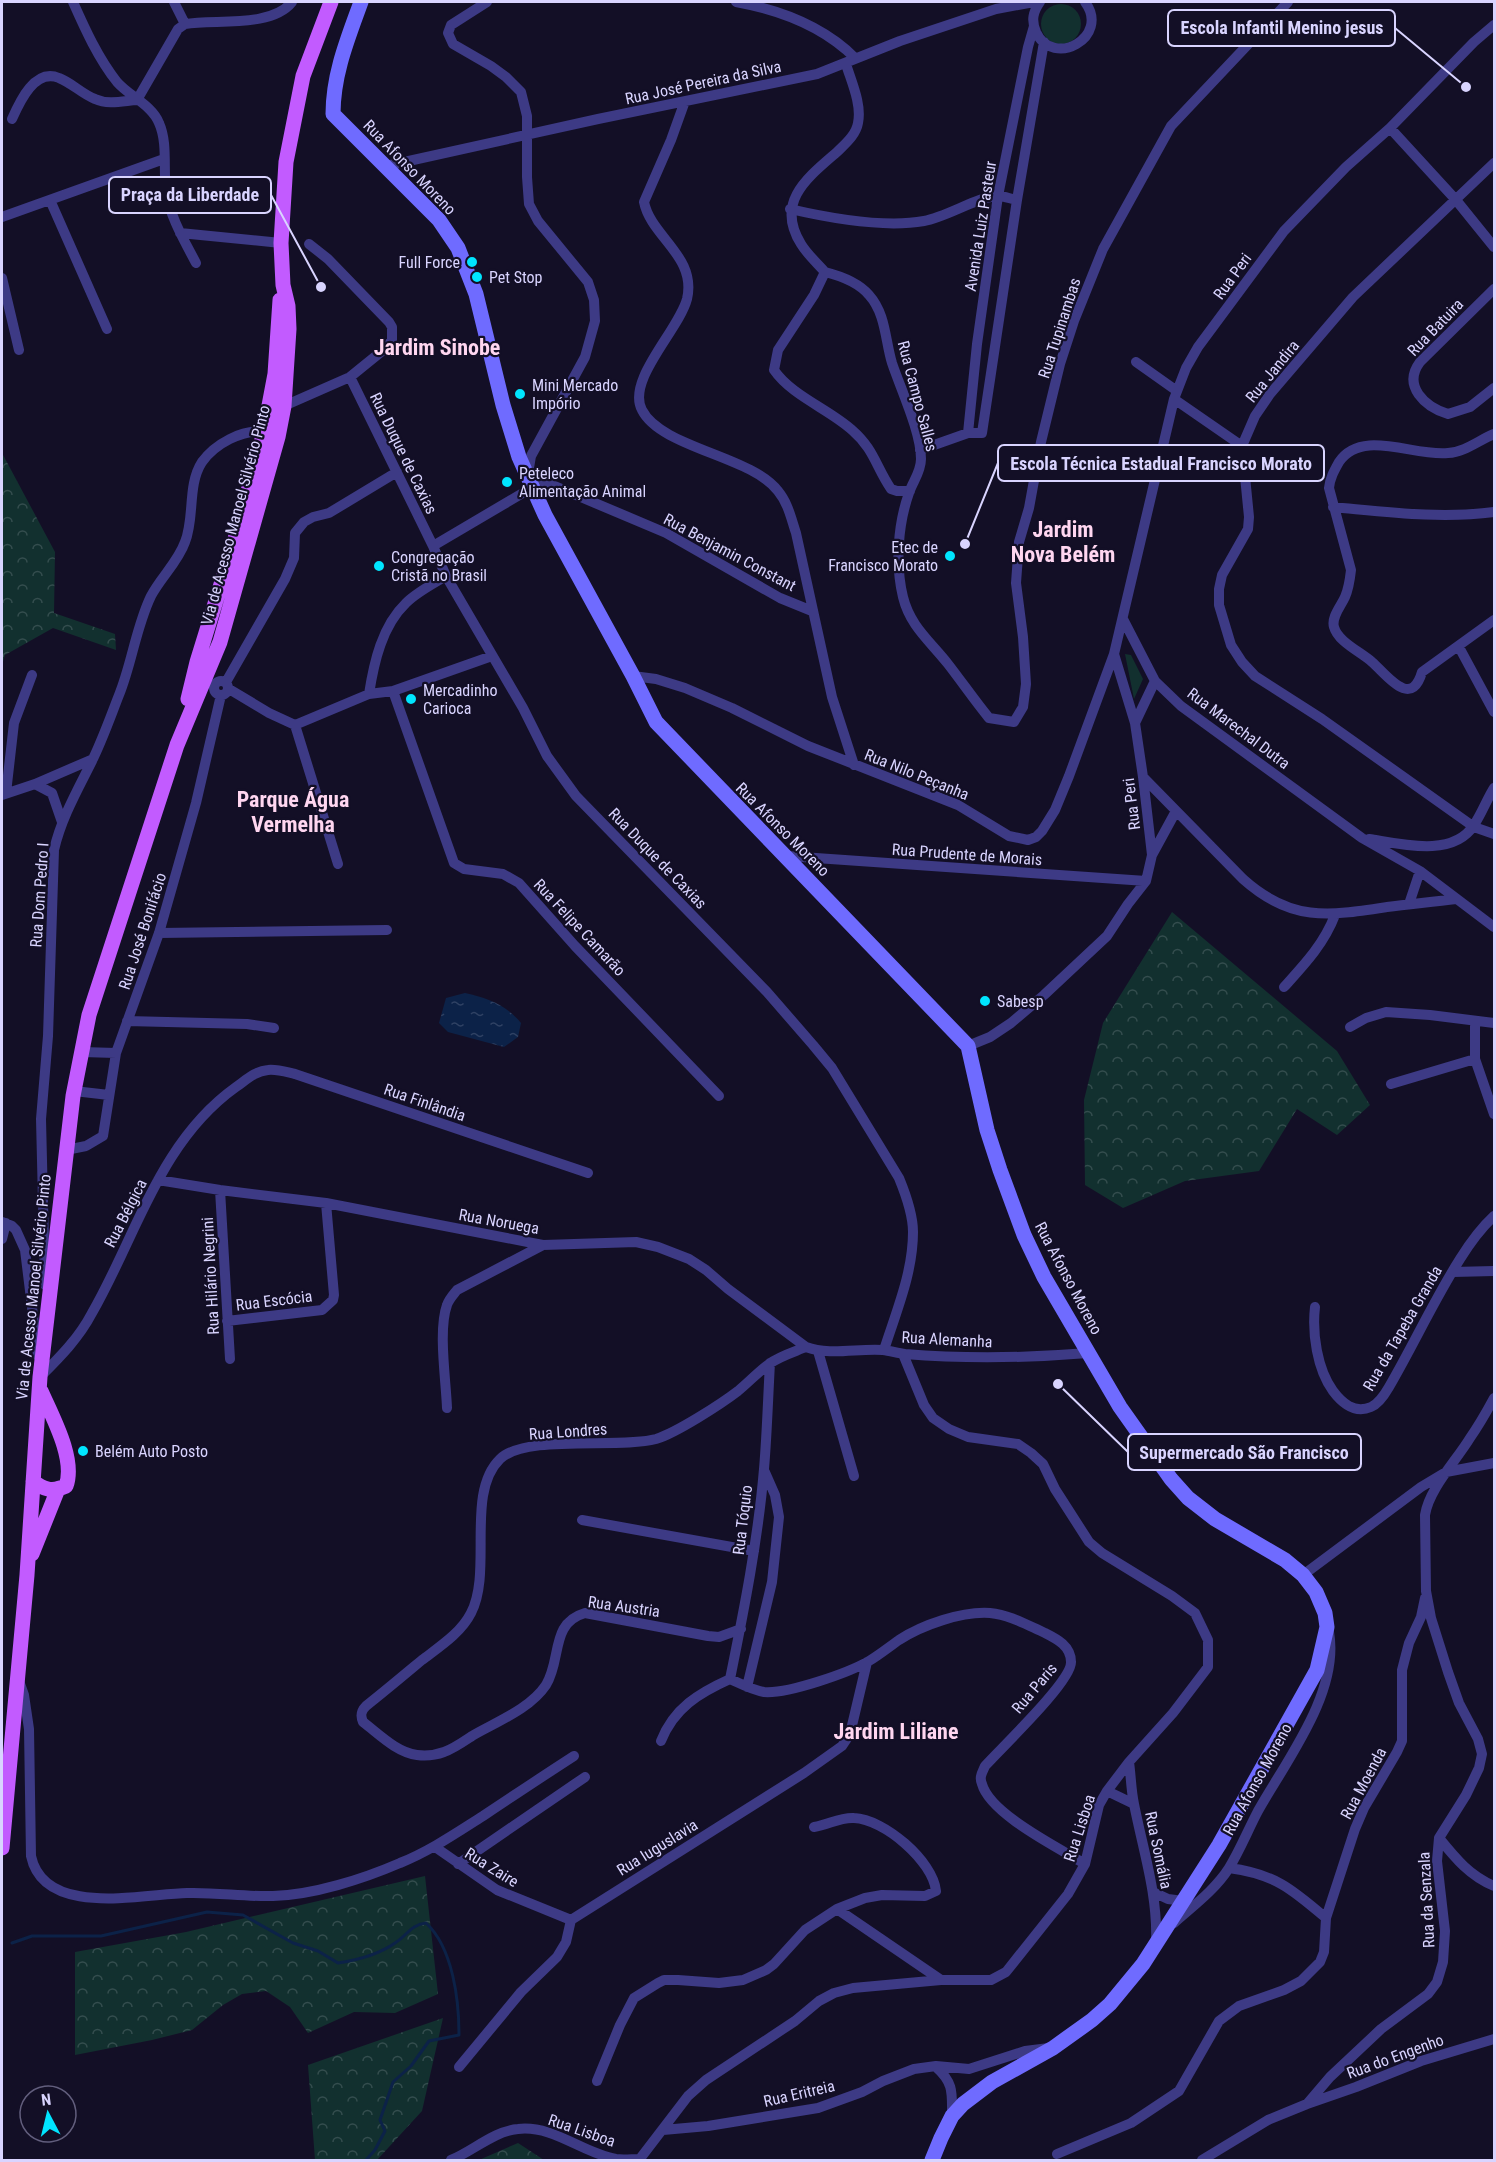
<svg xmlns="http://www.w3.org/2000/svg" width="1496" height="2162" font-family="'Roboto Condensed',sans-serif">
  <defs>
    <pattern id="forest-crowns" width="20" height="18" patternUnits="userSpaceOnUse" patternTransform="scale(1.5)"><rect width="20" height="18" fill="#12302f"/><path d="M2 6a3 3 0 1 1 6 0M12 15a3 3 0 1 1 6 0" fill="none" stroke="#344d4e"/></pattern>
    <pattern id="water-ripples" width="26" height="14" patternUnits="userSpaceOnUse" patternTransform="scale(1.5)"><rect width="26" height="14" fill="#0c2248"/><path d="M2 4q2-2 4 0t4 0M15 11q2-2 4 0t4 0" fill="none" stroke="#2f4163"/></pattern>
  </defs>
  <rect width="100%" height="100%" fill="#130f26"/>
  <path fill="url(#forest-crowns)" d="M2,453L55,552L54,613L115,634L116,650L53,628L5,655L2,665Z
    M1172,912L1337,1051L1370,1105L1337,1135L1297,1109L1259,1171L1185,1181L1123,1208L1085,1185L1084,1100L1103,1023Z
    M425,1876L438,1994L395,2013L354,2012L308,2033L290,2007L266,1991L242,1994L223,2005L192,2030L152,2040L75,2055V1952L186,1932Z
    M443,2018L422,2111L377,2160H315L308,2065Z
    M518,2143L544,2160H479Z"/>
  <path fill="#12302f" d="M1041 24a20 20 0 1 1 40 0a20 20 0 1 1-40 0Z
    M1125,654L1131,655L1143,679L1134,699Z"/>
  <path fill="url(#water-ripples)" d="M465,993C488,998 506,1005 521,1023L518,1037L504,1047L448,1032L439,1023L446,998Z"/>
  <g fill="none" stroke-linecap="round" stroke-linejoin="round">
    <path stroke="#0c2248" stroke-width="3" d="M12,1943L32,1936H101L207,1912L243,1915L293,1943L318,1951L338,1963C358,1960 378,1955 395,1943C408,1935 410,1925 426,1923C453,1948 459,2000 459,2035L429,2041L411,2066L393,2082L380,2120L385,2131L375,2150L366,2160"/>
    <path stroke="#3d3a85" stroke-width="10" d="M73,2C85,29 98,58 117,82C129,96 152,105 159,123C168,143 163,169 166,191C170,217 184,240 196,263
      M174,2L185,24
      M487,2L451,25L448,33L453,44L491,66L506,77L521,92L527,116V177L529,204L538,221L588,282L594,300L595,321L585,357L531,456L528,474
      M736,2C780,10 823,26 855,58
      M1040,2C1033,12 1031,20 1036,32C1053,69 1111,37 1085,2
      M137,100L178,29L185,24C217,19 271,28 292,2
      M685,101L671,140L644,202C651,237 697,256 687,299C679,330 626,380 642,410C661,448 752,456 778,491C788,503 791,518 796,533L832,697L854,765
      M12,119C20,101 35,68 59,78C72,83 82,94 95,99C108,105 123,101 137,100
      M1390,128L1456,200L1494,247
      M1494,163L1353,297L1270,394L1255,416L1242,446L1249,517L1248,529L1222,575L1219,589V605L1231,645L1242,662L1255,676L1322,719L1474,827L1494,834
      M386,166L598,119L817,74L900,41L996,9L1034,2
      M50,200L107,329
      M790,209C829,218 885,228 924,221C947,217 979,196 998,196C1004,196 1011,199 1017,200
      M2,217L164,159
      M180,233L281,243
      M825,272C841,276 858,282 869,295C886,314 885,340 892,363C901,390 921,432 921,459C921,472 913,481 909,493C898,524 895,564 903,597C910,626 930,641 948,664C962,682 975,701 989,718L1014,722L1023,707L1026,684L1023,637L1016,583L1019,542L1029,508L1041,442L1060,364L1074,321L1103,249L1171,126L1288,2
      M825,272L814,295L778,350L774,370C792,396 829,409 852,430C874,449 876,467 891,489L897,491H910
      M825,272C817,263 807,254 801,244C775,202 807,178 837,152C845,144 856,135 858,123C862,104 851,81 846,64
      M2,278L19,350
      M1494,289L1420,362C1402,386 1425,407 1448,414L1470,407L1494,388
      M1136,362L1177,391
      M350,377L433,546L446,576L523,708L547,756L576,796L767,992L813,1045L832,1068L899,1178C906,1195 913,1214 913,1232C913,1273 896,1312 884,1350
      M1174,399L1242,446
      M284,406L350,377L387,347L392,340V327L389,322L328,259L309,244
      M968,433L977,344L998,196L1028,47L1034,26
      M1494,434C1479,440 1465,452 1448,453C1414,457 1362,428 1339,462C1334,471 1330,478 1329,488L1351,570C1350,579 1349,588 1345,597C1341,606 1331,617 1334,627C1338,642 1361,652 1372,662C1386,674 1411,710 1422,672L1494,620
      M920,450L968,433H982L1017,200L1044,42
      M1333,507C1388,512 1440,519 1494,512
      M433,546L533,487L550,484L666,533L780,598L812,611
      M1123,619L1155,681L1181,706L1362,838L1420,871L1494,927
      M1459,647L1494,712
      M633,676L656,679L685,688L732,708L808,746L958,805L1009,836L1028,840L1036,837L1042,831L1055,810L1069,776L1114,654L1174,399L1186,368L1198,347L1284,231L1346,167L1390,128L1474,42L1494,25
      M214 688a7 7 0 1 1 14 0a7 7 0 1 1-14 0Z
      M226,682L285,579L294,558L295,533L304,522L313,517L329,513L397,472
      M229,689L269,713L295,725L369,694L393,691L492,656
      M393,691L454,863L464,869L503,874L519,883L575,946L719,1096
      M369,694C374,662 382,626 406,603C417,592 433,584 446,576
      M1135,723L1155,681
      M295,725L338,864
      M1143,777L1243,879C1291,922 1328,916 1387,907C1410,904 1433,902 1456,899
      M35,784L52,793L62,822
      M6,793L14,723L32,675
      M2,795L35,784L93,759
      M1369,839C1401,844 1453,858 1474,825C1482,813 1487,799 1494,788
      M1152,855L1176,811
      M787,856L1146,881
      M1409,904L1420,871
      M159,933L387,930
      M1284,987C1304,965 1324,944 1335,915
      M127,1021L247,1024L274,1028
      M1475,1022V1059L1494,1114
      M1350,1027L1366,1018L1386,1012L1430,1015L1494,1023
      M968,1046L990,1037L1011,1023L1044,995L1107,936L1128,904L1146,881L1152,855L1143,777L1135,723L1114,654
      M82,1052L116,1053
      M1391,1084L1475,1059
      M74,1091L109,1095
      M66,1150L86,1146L103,1136L116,1053L159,933L196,803L221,695
      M158,1180L220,1190L326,1203L543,1245L636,1242L658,1247L689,1259L706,1270L728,1289L806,1347C830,1356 858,1348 883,1350C890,1351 898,1353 905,1354C966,1359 1027,1358 1088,1353
      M220,1190L230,1359
      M2,1222L12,1226L16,1230L25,1250L38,1356
      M2,1239L6,1223
      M1453,1272L1494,1271
      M45,1285L41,1119L48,1036L54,850C61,819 77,791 91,763C102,741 110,718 119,695C132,663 136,627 151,596C161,577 178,562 185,542C195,518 187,485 202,462C215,444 242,429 264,432
      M1315,1307C1312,1333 1317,1369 1333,1391C1342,1403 1354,1414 1371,1407C1378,1404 1385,1394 1389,1387C1414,1344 1434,1300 1460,1259C1470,1243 1481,1228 1494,1216
      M227,1321L322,1310L333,1300L334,1295L326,1203
      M818,1351L854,1476
      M40,1377C60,1357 79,1338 92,1313C137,1235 159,1142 236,1087C246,1080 255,1071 268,1070C277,1069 286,1072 295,1074L588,1173
      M447,1408C446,1380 438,1330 447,1305C449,1299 453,1295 457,1290L543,1245
      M582,1520L754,1551
      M1303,1575L1421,1487L1446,1472L1494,1463
      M741,1629L719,1637L708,1636L585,1613C550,1623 562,1659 546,1685C530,1709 496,1722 472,1736C463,1742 453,1749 444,1752C436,1755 425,1756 417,1755C396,1752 379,1734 363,1722C360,1715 361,1711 366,1706C385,1691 404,1675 422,1660C439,1647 461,1633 471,1613C493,1571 465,1493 500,1459C526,1434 619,1449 656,1439C676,1433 721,1404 738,1391C749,1382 758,1372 769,1364C780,1356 794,1352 806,1347
      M730,1679C741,1684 752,1690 764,1692C788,1694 848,1673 869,1661C879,1655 889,1647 899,1640C922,1625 962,1611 990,1613C1010,1615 1027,1625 1045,1633C1057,1639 1071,1646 1071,1662C1072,1681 1001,1748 985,1766C982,1773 979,1777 982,1784C990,1814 1059,1848 1085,1864
      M19,1681L24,1695L29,1729L31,1856C44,1918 142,1894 187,1893C216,1892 245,1897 273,1896C313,1895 363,1879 400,1863C430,1851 456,1833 483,1816C513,1796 543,1776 574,1756
      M747,1687L772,1582L779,1517L775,1495L764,1470
      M661,1741C674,1708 699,1693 730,1679C744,1610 758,1540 764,1469C767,1434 768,1398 770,1363
      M1129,1762C1131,1776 1131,1790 1134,1804C1143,1850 1158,1895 1156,1942
      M1107,1791L1134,1804
      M1439,1838C1456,1859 1470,1876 1494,1886
      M435,1847L497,1890L571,1920
      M458,1864L585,1777
      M1229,1868C1275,1874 1292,1889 1326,1918
      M1153,1892L1168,1899L1183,1901
      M837,1909L941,1980
      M1174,1923C1193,1906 1215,1890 1229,1868C1240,1850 1248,1830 1258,1811C1286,1761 1340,1692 1329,1632
      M459,2067L521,1992L557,1957L566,1942L571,1920L804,1773L842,1746L850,1734L867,1662
      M936,2067C954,2083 952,2093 952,2116
      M597,2081L620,2025L634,1998L658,1983L664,1980H678L719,1983L743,1980L766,1970L774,1964L805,1930L837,1909L865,1898L882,1895L925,1896L936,1891C933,1861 884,1819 854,1818C840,1817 828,1825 814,1827
      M1307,2104L1330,2077L1381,2029L1428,1994L1437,1982L1443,1962L1445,1931L1437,1861L1439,1838L1466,1795L1479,1768L1482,1754L1478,1739L1459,1703L1448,1672L1431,1618L1426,1591L1425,1515C1429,1489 1456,1461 1470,1438C1479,1425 1487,1411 1494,1398
      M663,2130L708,2126L818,2108L862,2092L883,2081L914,2069L936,2066L969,2069L1025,2051L1049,2048
      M1057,2154L1131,2123L1179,2091L1219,2021L1239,2006L1284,1990L1301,1981L1320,1962L1324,1952L1326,1918L1355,1829L1364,1808L1397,1752L1402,1741V1670L1409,1643L1421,1617L1425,1598
      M451,2160C473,2151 494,2131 518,2129C554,2125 582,2153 616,2159C623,2160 632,2159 639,2159
      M639,2160L688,2096L706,2080L795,2021L819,2001L834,1993L853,1988L941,1980H991L1006,1972L1068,1894L1085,1864L1099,1805L1107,1791L1129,1762L1173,1713L1208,1667V1640L1195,1613L1172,1596L1102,1553L1089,1542L1055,1489L1043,1464L1031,1453L1018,1444L968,1437L949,1429L933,1418L924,1405L903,1354
      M1202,2160L1268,2120L1307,2104L1356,2087L1421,2061L1494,2039"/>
    <path stroke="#6f6bff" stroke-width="15" d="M361,2C348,38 333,74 333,114L439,220L458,248L476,294L503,405L519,457L545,515L633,676L656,722L968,1046L987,1130L1000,1170L1024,1235L1044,1277L1120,1407L1171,1479L1188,1498L1215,1519L1285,1560L1303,1575L1316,1592L1325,1613L1327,1627L1317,1670L1219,1845L1143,1964L1110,2004L1092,2020L1053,2048L992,2082L963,2104L952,2116L941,2138L932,2160"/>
    <path stroke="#c25bff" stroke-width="15" d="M188,699L197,662L235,539L264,432L275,374L280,300
      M33,1481C44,1490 52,1492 66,1486C76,1459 52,1416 41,1391
      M32,1554L58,1489
      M2,1848L27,1575L40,1377L73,1096L89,1015L177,745L220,642L278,437L284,406L289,329L288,306L283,285L281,243L286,162L303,76L331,2"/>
  </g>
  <g fill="#00e5ff" stroke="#130f26" stroke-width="2">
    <circle cx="472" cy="262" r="6"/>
    <circle cx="477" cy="277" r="6"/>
    <circle cx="520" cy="394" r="6"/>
    <circle cx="507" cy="482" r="6"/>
    <circle cx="950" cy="556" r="6"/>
    <circle cx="379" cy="566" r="6"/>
    <circle cx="411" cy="699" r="6"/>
    <circle cx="985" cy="1001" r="6"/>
    <circle cx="83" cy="1451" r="6"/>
  </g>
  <g text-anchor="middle" stroke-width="4.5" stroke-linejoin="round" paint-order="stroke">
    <g font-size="16" fill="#d9d4ff" stroke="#130f26">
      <text transform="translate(703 82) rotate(-12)" y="6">Rua José Pereira da Silva</text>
      <text transform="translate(410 167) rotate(46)" y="6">Rua Afonso Moreno</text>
      <text transform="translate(980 226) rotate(-81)" y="6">Avenida Luiz Pasteur</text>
      <text transform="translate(1232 276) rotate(-54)" y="6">Rua Peri</text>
      <text transform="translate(1435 327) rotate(-46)" y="6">Rua Batuira</text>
      <text transform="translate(1059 328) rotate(-72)" y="6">Rua Tupinambas</text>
      <text transform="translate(1272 371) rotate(-51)" y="6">Rua Jandira</text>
      <text transform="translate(918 396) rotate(75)" y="6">Rua Campo Salles</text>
      <text transform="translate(404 453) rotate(64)" y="6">Rua Duque de Caxias</text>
      <text transform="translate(235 515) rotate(-75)" y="6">Via de Acesso Manoel Silvério Pinto</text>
      <text transform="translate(730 552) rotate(28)" y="6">Rua Benjamin Constant</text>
      <text transform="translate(1239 728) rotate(37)" y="6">Rua Marechal Dutra</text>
      <text transform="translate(917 774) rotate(22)" y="6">Rua Nilo Peçanha</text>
      <text transform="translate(1131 804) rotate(-97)" y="6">Rua Peri</text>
      <text transform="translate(783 829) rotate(45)" y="6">Rua Afonso Moreno</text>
      <text transform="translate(967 854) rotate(4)" y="6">Rua Prudente de Morais</text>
      <text transform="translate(658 858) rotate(46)" y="6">Rua Duque de Caxias</text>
      <text transform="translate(39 895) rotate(-86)" y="6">Rua Dom Pedro I</text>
      <text transform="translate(580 927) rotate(47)" y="6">Rua Felipe Camarão</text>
      <text transform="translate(142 931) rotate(-72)" y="6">Rua José Bonifácio</text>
      <text transform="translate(425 1102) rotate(19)" y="6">Rua Finlândia</text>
      <text transform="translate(125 1213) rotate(-63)" y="6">Rua Bélgica</text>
      <text transform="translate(499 1221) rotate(10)" y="6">Rua Noruega</text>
      <text transform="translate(210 1276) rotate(-93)" y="6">Rua Hilário Negrini</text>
      <text transform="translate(1069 1278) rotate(62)" y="6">Rua Afonso Moreno</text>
      <text transform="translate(33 1287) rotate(-84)" y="6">Via de Acesso Manoel Silvério Pinto</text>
      <text transform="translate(274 1300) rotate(-7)" y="6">Rua Escócia</text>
      <text transform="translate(1402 1328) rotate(-60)" y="6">Rua da Tapeba Granda</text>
      <text transform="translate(947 1339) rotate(3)" y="6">Rua Alemanha</text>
      <text transform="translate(568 1431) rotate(-4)" y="6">Rua Londres</text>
      <text transform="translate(742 1520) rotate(-83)" y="6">Rua Tóquio</text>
      <text transform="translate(624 1606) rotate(8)" y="6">Rua Austria</text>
      <text transform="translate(1034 1688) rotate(-50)" y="6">Rua Paris</text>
      <text transform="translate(1257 1779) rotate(-61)" y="6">Rua Afonso Moreno</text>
      <text transform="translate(1363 1783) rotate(-62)" y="6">Rua Moenda</text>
      <text transform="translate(1079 1828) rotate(-72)" y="6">Rua Lisboa</text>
      <text transform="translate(657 1847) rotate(-32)" y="6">Rua Iuguslavia</text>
      <text transform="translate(1159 1850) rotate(78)" y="6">Rua Somália</text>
      <text transform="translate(492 1867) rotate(32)" y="6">Rua Zaire</text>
      <text transform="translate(1426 1900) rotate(-93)" y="6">Rua da Senzala</text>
      <text transform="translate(1395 2056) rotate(-20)" y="6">Rua do Engenho</text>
      <text transform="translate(799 2093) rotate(-13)" y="6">Rua Eritreia</text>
      <text transform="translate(582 2130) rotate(19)" y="6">Rua Lisboa</text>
    </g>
    <g font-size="16" fill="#d9d4ff" stroke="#130f26" text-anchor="start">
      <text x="460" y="268" text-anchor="end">Full Force</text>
      <text x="489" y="283">Pet Stop</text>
      <text x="532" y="391">Mini Mercado<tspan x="532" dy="18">Impório</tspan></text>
      <text x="519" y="479">Peteleco<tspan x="519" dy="18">Alimentação Animal</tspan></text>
      <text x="938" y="553" text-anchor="end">Etec de<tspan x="938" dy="18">Francisco Morato</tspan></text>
      <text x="391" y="563">Congregação<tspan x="391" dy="18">Cristã no Brasil</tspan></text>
      <text x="423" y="696">Mercadinho<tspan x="423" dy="18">Carioca</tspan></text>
      <text x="997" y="1007">Sabesp</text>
      <text x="95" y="1457">Belém Auto Posto</text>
    </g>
    <g font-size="22" font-weight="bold" fill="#ffd6f0" stroke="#130f26">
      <text x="437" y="355">Jardim Sinobe</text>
      <text x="1063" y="537">Jardim<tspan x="1063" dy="25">Nova Belém</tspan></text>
      <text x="293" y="807">Parque Água<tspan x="293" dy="25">Vermelha</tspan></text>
      <text x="896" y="1739">Jardim Liliane</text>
    </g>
  </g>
  <path fill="none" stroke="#d9d4ff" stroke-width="2" d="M1466 87L1395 28M321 287L271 195M965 544L998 463M1058 1384L1128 1452"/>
  <g fill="#d9d4ff" stroke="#130f26" stroke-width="2">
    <circle cx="1466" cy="87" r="6"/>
    <circle cx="321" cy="287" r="6"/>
    <circle cx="965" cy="544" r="6"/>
    <circle cx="1058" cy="1384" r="6"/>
  </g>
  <g fill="#130f26" stroke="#d9d4ff" stroke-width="2">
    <rect x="1168" y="10" width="227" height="36" rx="6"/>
    <rect x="109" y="177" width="162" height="36" rx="6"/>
    <rect x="998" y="445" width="326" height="36" rx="6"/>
    <rect x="1128" y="1434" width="233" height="36" rx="6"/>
  </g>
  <g font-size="18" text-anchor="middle" font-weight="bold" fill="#d9d4ff">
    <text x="1282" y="34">Escola Infantil Menino jesus</text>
    <text x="190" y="201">Praça da Liberdade</text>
    <text x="1161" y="470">Escola Técnica Estadual Francisco Morato</text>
    <text x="1244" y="1459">Supermercado São Francisco</text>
  </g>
  <rect width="1496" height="2162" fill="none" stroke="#d9d4ff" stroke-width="6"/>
  <g transform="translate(48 2114) rotate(353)"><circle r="28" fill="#130f26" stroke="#625e7d" stroke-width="1.5"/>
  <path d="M0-4.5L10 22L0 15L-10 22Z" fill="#00e5ff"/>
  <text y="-9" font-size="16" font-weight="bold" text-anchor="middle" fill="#d9d4ff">N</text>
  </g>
</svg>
